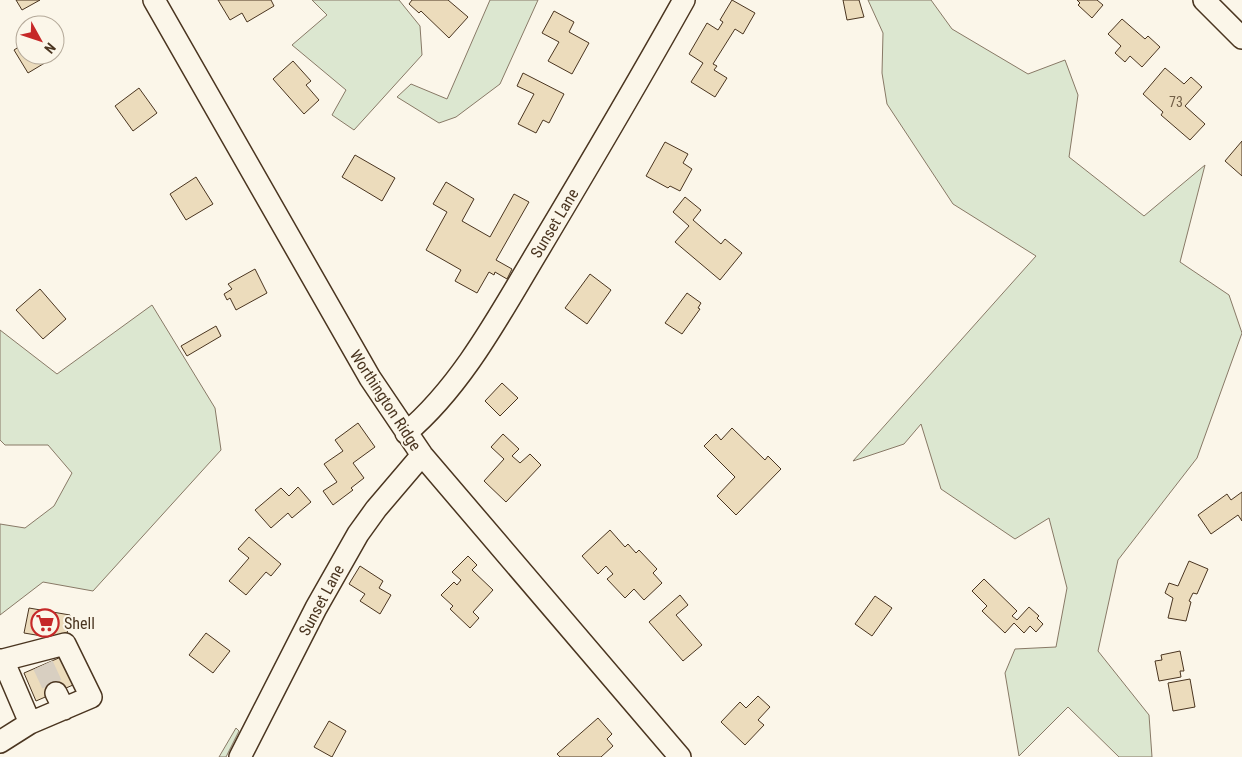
<svg xmlns="http://www.w3.org/2000/svg" width="1242" height="757" font-family="'Roboto Condensed',sans-serif">
  <rect width="100%" height="100%" fill="#fbf6e9"/>
  <path fill="#dce7d0" stroke="#887966" d="M312,0H399L420,26L422,55L354,130L332,115L346,90L292,45L327,15Z
    M490,0H538L500,84L456,117L439,123L397,97L411,84L447,99Z
    M868,0H931L952,29L1028,74L1065,60L1078,95L1069,157L1144,216L1205,165L1180,262L1229,295L1242,333L1197,458L1118,560L1098,651L1149,715L1152,757H1119L1068,707L1019,756L1005,673L1015,649L1056,647L1067,588L1049,518L1015,539L941,489L921,424L904,444L853,461L1036,256L953,204L887,104L882,73L883,33Z
    M152,305L215,408L221,450L93,591L43,582L0,615V524L25,528L54,506L72,473L48,445H5L0,440V330L57,374Z
    M236,728L239,731L226,757H219Z"/>
  <path fill="#ecdcbc" stroke="#4a3520" d="M16,0H40L22,10Z
    M218,0H271L274,6L247,22L242,13L230,20Z
    M412,0H448L468,17L449,38L421,11L419,13L409,4Z
    M732,0L755,13L743,34L735,29L713,64L717,66L714,70L727,78L715,97L691,82L703,63L689,54L707,23L718,30L723,22L720,20Z
    M843,0H859L864,17L847,20Z
    M1077,0H1097L1103,5L1092,18L1078,5L1080,3Z
    M554,11L574,22L569,32L589,43L572,74L548,61L559,42L542,33Z
    M1122,19L1145,39L1148,36L1160,47L1142,67L1130,56L1125,62L1115,53L1121,46L1108,34Z
    M25,43V55H51L53,58L28,73L14,50Z
    M293,61L311,81L306,85L319,100L304,114L273,79Z
    M1165,68L1184,84L1191,77L1202,87L1185,106L1205,124L1190,140L1161,115L1163,112L1143,94Z
    M523,73L564,94L549,123L543,120L536,133L518,124L534,94L517,86Z
    M139,88L157,113L133,131L115,106Z
    M1242,141V176L1225,161Z
    M665,142L688,154L683,163L692,169L680,191L670,186L668,188L646,176Z
    M355,155L395,178L382,201L342,177Z
    M196,177L213,204L186,220L170,194Z
    M446,182L474,199L462,221L490,237L514,194L529,202L496,260L512,269L507,279L495,272L494,275L489,272L477,293L455,281L461,270L426,250L447,212L433,204Z
    M685,197L701,210L693,220L721,244L725,239L742,253L720,280L675,242L689,226L673,212Z
    M255,269L267,293L236,310L230,298L227,300L224,294L232,289L228,284Z
    M590,274L611,290L587,324L565,308Z
    M40,289L66,319L43,339L16,310Z
    M687,293L701,303L698,308L700,309L682,334L665,323Z
    M216,326L221,336L187,356L181,346Z
    M502,383L518,398L500,416L485,401Z
    M358,423L375,447L353,463L364,478L351,488L353,490L333,505L323,491L337,482L324,464L343,451L335,440Z
    M732,428L765,460L768,456L781,469L736,515L717,496L735,477L704,446L716,434L721,440Z
    M503,434L519,449L512,456L520,463L530,454L541,465L506,502L484,481L504,459L491,447Z
    M298,487L311,502L292,518L288,513L271,528L255,510L281,488L289,496Z
    M1242,492V521L1238,515L1211,534L1198,515L1227,494L1231,500Z
    M610,530L625,547L628,544L636,553L639,550L657,569L653,573L662,583L644,600L634,589L625,598L607,579L613,574L606,566L598,574L582,556Z
    M249,537L281,564L271,576L266,572L246,595L229,581L249,558L238,549Z
    M468,556L477,565L472,570L493,590L473,612L479,618L470,628L450,609L453,606L441,595L454,582L457,585L461,580L452,572Z
    M1189,561L1208,569L1197,594L1193,593L1189,601L1191,602L1186,621L1168,618L1173,598L1165,593L1169,583L1178,586Z
    M360,566L383,581L379,588L391,595L380,614L360,601L365,594L349,584Z
    M984,579L1017,611L1012,616L1017,620L1029,607L1039,616L1037,618L1043,624L1036,632L1030,626L1024,633L1014,623L1005,633L982,611L987,606L972,591Z
    M680,595L688,605L676,615L702,645L683,661L649,622Z
    M875,596L892,608L872,636L855,624Z
    M29,608L70,615L66,640L24,633Z
    M206,633L230,651L213,673L189,655Z
    M1180,651L1184,671H1180L1181,677L1159,681L1155,661L1162,660L1161,655Z
    M61,657L73,685L36,701L24,673Z
    M1190,679L1195,707L1173,711L1168,683Z
    M758,696L770,707L758,720L764,725L745,745L721,722L740,702L746,708Z
    M598,718L612,734L607,739L613,746L601,757H560L557,754Z
    M329,721L346,731L332,757L314,747Z"/>
  <g fill="none" stroke-linecap="round" stroke-linejoin="round">
    <path stroke="#d8cfc1" stroke-width="21" stroke-dasharray="21 11" stroke-linecap="butt" d="M43,665L56,693"/>
    <g stroke="#4a3520" stroke-width="24">
      <path id="minor" d="M154,0L370,378L422,455L680,757
        M1204,0L1242,38
        M406,433C463,385 501,312 539,249C588,167 637,84 684,0
        M0,660H3L30,723L0,742
        M3,660L65,644L91,697L30,723
        M56,693L64,709
        M240,757L316,608L358,534L376,509L422,455"/>
    </g>
    <use href="#minor" stroke="#fbf6e9" stroke-width="21"/>
  </g>
  <defs>
    <g id="supermarket-ring" transform="scale(1.4375)"><circle r="9.5" fill="#fbf6e9" stroke="#c62828" stroke-width="1.5"/><path d="M-6-5.5h2.5l.6 2H6L4.5 2H-2.5L-4.4-4H-6ZM-1.5 3.2a1.3 1.3 0 1 0 .1 0ZM3 3.2a1.3 1.3 0 1 0 .1 0Z" fill="#c62828"/></g>
  </defs>
  <g fill-rule="evenodd">
    <use href="#supermarket-ring" x="45" y="623"/>
  </g>
  <g text-anchor="middle" stroke-width="4" stroke-linejoin="round" paint-order="stroke">
    <g font-size="14" fill="#725f47">
      <text x="1176" y="107">73</text>
    </g>
    <g font-size="16" fill="#4a3520" stroke="#fbf6e9">
      <text transform="translate(554 223) rotate(-59)" y="6">Sunset Lane</text>
      <text transform="translate(386 400) rotate(57)" y="6">Worthington Ridge</text>
      <text transform="translate(321 600) rotate(-62)" y="6">Sunset Lane</text>
    </g>
    <g font-size="16" fill="#4a3520" stroke="#fbf6e9" text-anchor="start">
      <text x="64" y="629">Shell</text>
    </g>
  </g>
  <g transform="translate(40 40) rotate(130)"><circle r="24" fill="#fbf6e9" stroke="#b4a999"/>
  <path d="M0-4L9 19L0 12L-9 19Z" fill="#c62828"/>
  <text y="-8" font-size="14" font-weight="bold" text-anchor="middle" fill="#4a3520">N</text>
  </g>
</svg>
